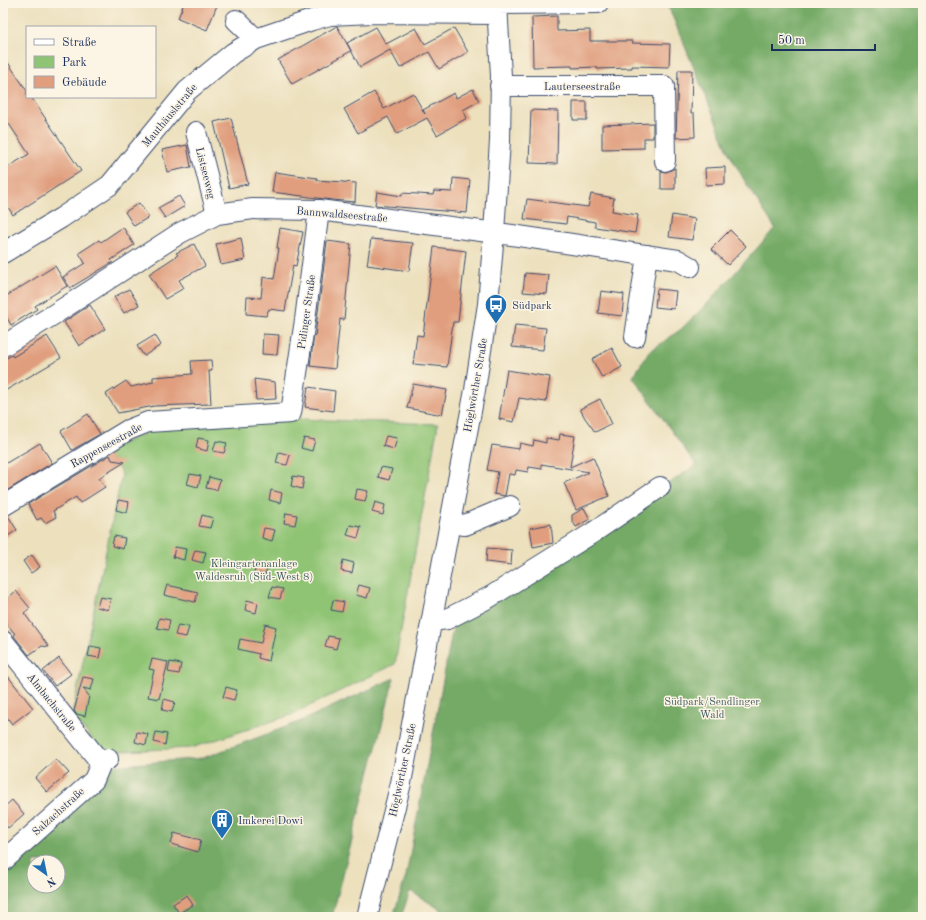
<svg xmlns="http://www.w3.org/2000/svg" width="926" height="920" font-family="'Old Standard TT',serif">
  <rect width="100%" height="100%" fill="#fcf5e5"/>
  <filter id="ink" filterUnits="userSpaceOnUse"><feTurbulence type="fractalNoise" baseFrequency=".025" numOctaves="2"/><feDisplacementMap in="SourceGraphic" scale="8" xChannelSelector="R" yChannelSelector="G"/><feConvolveMatrix kernelMatrix="1 2 1 2 8 2 1 2 1" color-interpolation-filters="sRGB"/></filter>
  <filter id="wash" filterUnits="userSpaceOnUse"><feTurbulence type="fractalNoise" baseFrequency=".012" numOctaves="4" result="noise"/><feDisplacementMap in="SourceGraphic" scale="16" xChannelSelector="R" yChannelSelector="G"/><feGaussianBlur stdDeviation="0.9" result="paint"/><feColorMatrix in="noise" values="0 0 0 0 0 0 0 0 0 0 0 0 0 0 0 0 0 1.4 0 .05"/><feComposite in="paint" operator="in"/></filter>
  <g filter="url(#wash)">
    <rect width="100%" height="100%" fill="#ece0bd"/>
    <path fill="#90c475" stroke="#567a6a" d="M299,419L438,424L395,664L291,715L191,748L103,752L72,715L122,474L106,451L156,428Z"/>
    <path fill="#74aa66" stroke="#486c62" fill-rule="evenodd" d="M667,3H923V917H453L410,891L401,917H393L406,876L455,617L596,533L696,465L633,377L649,352L680,330L708,303L775,228L747,185L729,153Z
      M394,678L332,917H3V864L111,766L203,758L299,722ZM34,862H58V886H34Z"/>
    <g id="blocks">
      <path fill="#e09e7e" d="M184,3H218L207,30L178,18Z
        M557,16V31L590,30V41H632V43L670,44L669,67L632,66V68L597,69V67L572,68V66L533,67L532,17Z
        M337,26L351,51L292,84L278,60Z
        M376,27L386,44L416,28L425,44L454,28L468,52L439,69L429,52L400,68L390,50L360,67L347,43Z
        M3,55L27,91V97H31L81,171L13,215L3,199V170L29,154L3,115Z
        M678,70H692L691,113H694L695,137L676,138Z
        M473,89L479,101L463,110L467,118L437,135L427,118L397,134L388,117L358,133L344,109L374,92L384,109L413,93L425,114L423,110L454,93L456,98Z
        M573,102H587V120H573Z
        M531,110L558,111L557,164L529,163Z
        M231,118L248,184L229,188L214,122Z
        M653,123V138H644V148L602,149V125Z
        M187,145L191,167L167,172L162,150Z
        M725,167V184L706,185L705,168Z
        M675,168V189H661V171L666,172Z
        M275,172L317,178V180L356,183L355,202L332,200L272,192Z
        M453,178L470,180L467,213L375,205L377,192L402,196V193L433,195L434,191L452,192Z
        M591,194L614,198L612,211L638,215L635,233L595,227V222L567,217L566,224L524,219L527,199L588,207Z
        M179,196L185,206L165,218L158,208Z
        M139,203L149,217L134,226L125,212Z
        M672,215L695,219L692,240L669,237Z
        M123,227L134,245L111,260L113,262L70,288L63,277L85,263L79,253L99,240L101,242Z
        M280,228L303,232L296,266L293,265L285,311L269,309L266,316L246,314L247,297L261,298L263,277L274,279L279,248H277Z
        M730,230L746,246L728,265L711,249Z
        M241,238L245,260L221,265L216,244Z
        M371,239L413,243L409,271L367,265Z
        M327,241L351,244L344,320L340,319L335,369L310,366L314,335L315,336Z
        M194,244L205,266L179,280L184,288L165,299L149,274L178,255L176,253Z
        M434,247L466,251L458,322H453L447,367L413,364L417,335L423,336Z
        M55,266L67,286L35,306L37,309L11,325L3,311V298Z
        M525,273L549,275L547,294L523,292Z
        M129,289L139,305L124,313L114,297Z
        M657,289L676,291L674,309L655,307Z
        M601,291L624,294L622,316L598,313Z
        M90,305L105,329L79,346L64,322Z
        M515,325L546,328L543,350L512,347Z
        M263,334L279,335L277,355L262,354Z
        M155,335L161,345L144,356L137,346Z
        M47,336L61,358L3,392V360L12,355L13,357Z
        M612,348L622,367L602,378L592,359Z
        M211,360L212,371H209L211,404L154,406L118,413L106,394L126,381L131,387L153,382V377L192,374L191,361Z
        M507,370L550,377L546,402L519,398L514,422L499,419Z
        M254,379L275,382L276,399L256,400Z
        M413,384L447,390L442,415L407,408Z
        M308,387L335,391L333,411L305,407Z
        M600,399L612,424L595,432L585,418L580,409Z
        M88,414L100,434L72,450L61,431Z
        M560,434L575,436L570,467L593,457L609,496L576,510L564,483L589,472L541,464L542,469L529,467L528,472L516,470L515,475L509,474L505,496L494,494L498,472L487,470L492,445L519,449L520,443L533,446L534,440L546,443V438L559,440Z
        M386,436L397,438L394,449L383,446Z
        M198,438L209,440L207,451L196,448Z
        M304,438L315,440L312,451L301,448Z
        M216,441L227,443L224,453L213,451Z
        M40,443L52,463L3,493V465Z
        M279,452L290,455L287,465L276,463Z
        M110,455L112,460L125,462L99,478L105,487L80,503L76,497L53,511L56,517L45,523L41,518L37,520L28,504Z
        M381,467L392,469L389,480L378,477Z
        M190,474L201,476L198,487L187,484Z
        M293,476L304,478L302,489L291,486Z
        M209,477L220,480L217,490L206,488Z
        M357,489L368,491L365,501L355,499Z
        M271,490L282,493L280,503L269,500Z
        M118,500L129,502L127,513L116,510Z
        M375,502L385,505L383,515L372,512Z
        M584,508L590,519L576,527L572,520V515Z
        M286,513L297,515L295,525L284,523Z
        M202,515L213,518L210,528L199,526Z
        M8,516L17,530L3,539V517Z
        M551,524L553,543L533,547L530,528Z
        M350,525L361,527L358,538L347,535Z
        M264,528L275,530L272,541L262,538Z
        M114,536L125,538L123,549L112,546Z
        M175,547L186,549L184,560L173,557Z
        M487,548L512,550L511,565L486,562Z
        M195,550L206,552L203,563L192,560Z
        M32,555L40,567L31,573L23,561Z
        M343,560L354,563L352,573L341,571Z
        M257,563L268,565L265,575L254,573Z
        M167,585L198,592L195,602L164,595Z
        M359,585L370,588L367,598L356,595Z
        M272,587L283,589L280,599L269,597Z
        M16,591L30,608L24,613L49,647L42,646L29,655L14,636L15,634L3,619V602Z
        M100,597L111,599L108,610L97,607Z
        M247,600L258,603L256,613L245,610Z
        M333,600L344,602L342,612L331,610Z
        M159,618L170,620L168,630L157,628Z
        M265,624L276,627L269,661L258,658L259,654L238,649L240,639L261,643Z
        M178,625L189,627L186,637L175,635Z
        M328,636L339,638L336,649L325,646Z
        M90,646L101,648L99,658L88,656Z
        M59,658L71,674L55,686L43,671Z
        M152,659L168,662L159,699L148,697L154,670L149,669Z
        M170,662L181,664L179,674L168,672Z
        M3,670L33,708L12,724L3,712Z
        M83,677L94,679L91,690L83,688L89,696L85,716L76,714L74,711Z
        M226,687L237,690L234,700L223,697Z
        M164,699L175,702L172,712L162,710Z
        M137,732L148,734L146,745L135,742Z
        M156,732L167,734L165,745L154,742Z
        M56,759L69,773L47,792L35,778Z
        M12,800L24,814L8,828L3,821V808Z
        M174,833L201,840L198,852L171,844Z
        M187,895L193,905L179,913L173,904Z"/>
    </g>
  </g>
  <g filter="url(#ink)">
    <use href="#blocks" fill-opacity="0" stroke="#3a4a6c" stroke-width="1"/>
    <g fill="none" stroke-linecap="round" stroke-linejoin="round">
      <g stroke="#3a4a6c" stroke-width="22">
        <path id="minor" d="M497,4L598,3
          M236,20L256,39
          M500,86H664L665,161
          M196,132L217,214
          M3,253L61,218L110,185L187,91L233,53L256,39L312,20L330,15L372,13L498,14
          M635,337L647,255
          M3,346L53,315L180,233L217,214L253,209L319,210L512,235L678,260L690,267
          M3,506L128,430L148,422L291,413L305,320L319,210
          M450,523L465,525L510,506
          M432,621L447,619L490,597L594,532L660,487
          M3,641L101,763
          M3,861L94,780L101,763L108,759
          M367,917L401,783L475,390L488,304L494,232L500,141L501,76L497,3"/>
      </g>
      <use href="#minor" stroke="#fff" stroke-width="20"/>
    </g>
  </g>
  <defs>
    <g id="bus-pin" transform="scale(1.15)"><path d="M0 17L-7.5 6A9.5 9.5 0 1 1 7.5 6Z" fill="#1f6fb2" stroke="#fcf5e5"/><path d="M-5-6H5V4H4V6H2V4H-2V6H-4V4H-5ZM-3.5-4V0h7V-4ZM-3.5 1.2v1.5H-2V1.2ZM2 1.2v1.5H3.5V1.2Z" fill="#fff"/></g>
    <g id="building-pin" transform="scale(1.15)"><path d="M0 17L-7.5 6A9.5 9.5 0 1 1 7.5 6Z" fill="#1f6fb2" stroke="#fcf5e5"/><path d="M-4-6H4V6H1V3H-1V6H-4ZM-2.5-4.3h1.7v1.8h-1.7ZM.8-4.3h1.7v1.8H.8ZM-2.5-1h1.7V.8h-1.7ZM.8-1h1.7V.8H.8Z" fill="#fff"/></g>
  </defs>
  <g fill-rule="evenodd">
    <use href="#bus-pin" x="496" y="305"/>
    <use href="#building-pin" x="222" y="820"/>
  </g>
  <g text-anchor="middle" stroke-width="3" stroke-linejoin="round" paint-order="stroke">
    <g font-size="11" fill="#1b2f5e" stroke="#fcf5e5">
      <text x="582" y="90">Lauterseestraße</text>
      <text transform="translate(169 115) rotate(-50)" y="4">Mauthäuslstraße</text>
      <text transform="translate(206 173) rotate(76)" y="4">Listseeweg</text>
      <text transform="translate(342 214) rotate(5)" y="4">Bannwaldseestraße</text>
      <text transform="translate(306 312) rotate(-82)" y="4">Pidinger Straße</text>
      <text transform="translate(475 385) rotate(-80)" y="4">Höglwörther Straße</text>
      <text transform="translate(106 445) rotate(-29)" y="4">Rappenseestraße</text>
      <text transform="translate(52 702) rotate(51)" y="4">Almbachstraße</text>
      <text transform="translate(402 770) rotate(-78)" y="4">Höglwörther Straße</text>
      <text transform="translate(58 811) rotate(-42)" y="4">Salzachstraße</text>
    </g>
    <g font-size="11" fill="#1b2f5e" stroke="#fcf5e5" text-anchor="start">
      <text x="512" y="309">Südpark</text>
      <text x="238" y="824">Imkerei Dowi</text>
    </g>
    <g font-size="11" fill="#3e5c65" stroke="#fcf5e5">
      <text x="254" y="567">Kleingartenanlage<tspan x="254" dy="13">Waldesruh (Süd-West 8)</tspan></text>
      <text x="712" y="705">Südpark/Sendlinger<tspan x="712" dy="13">Wald</tspan></text>
    </g>
  </g>
  <rect width="926" height="920" fill="none" stroke="#fcf5e5" stroke-width="16"/>
  <rect x="26" y="26" width="130" height="72" fill="#fcf5e5" stroke="#a2a6af"/>
  <rect x="34" y="39" width="20" height="6" fill="#ffffff" stroke="#a2a6af"/>
  <text x="62" y="46" font-size="12" fill="#1b2f5e">Straße</text>
  <rect x="34" y="56" width="20" height="12" fill="#90c475" stroke="#a2a6af"/>
  <text x="62" y="66" font-size="12" fill="#1b2f5e">Park</text>
  <rect x="34" y="76" width="20" height="12" fill="#e09e7e" stroke="#a2a6af"/>
  <text x="62" y="86" font-size="12" fill="#1b2f5e">Gebäude</text>
  <g transform="translate(46 874) rotate(147)"><circle r="19" fill="#fcf5e5" stroke="#a2a6af"/>
  <path d="M0-3L7 15L0 10L-7 15Z" fill="#1f6fb2"/>
  <text y="-6" font-size="11" font-weight="bold" text-anchor="middle" fill="#1b2f5e">N</text>
  </g>
  <path d="M772 44v6h103v-6" fill="none" stroke="#1b2f5e" stroke-width="2"/>
  <text x="778" y="44" font-size="12" fill="#1b2f5e" stroke="#fcf5e5" stroke-width="3" paint-order="stroke">50 m</text>
</svg>
